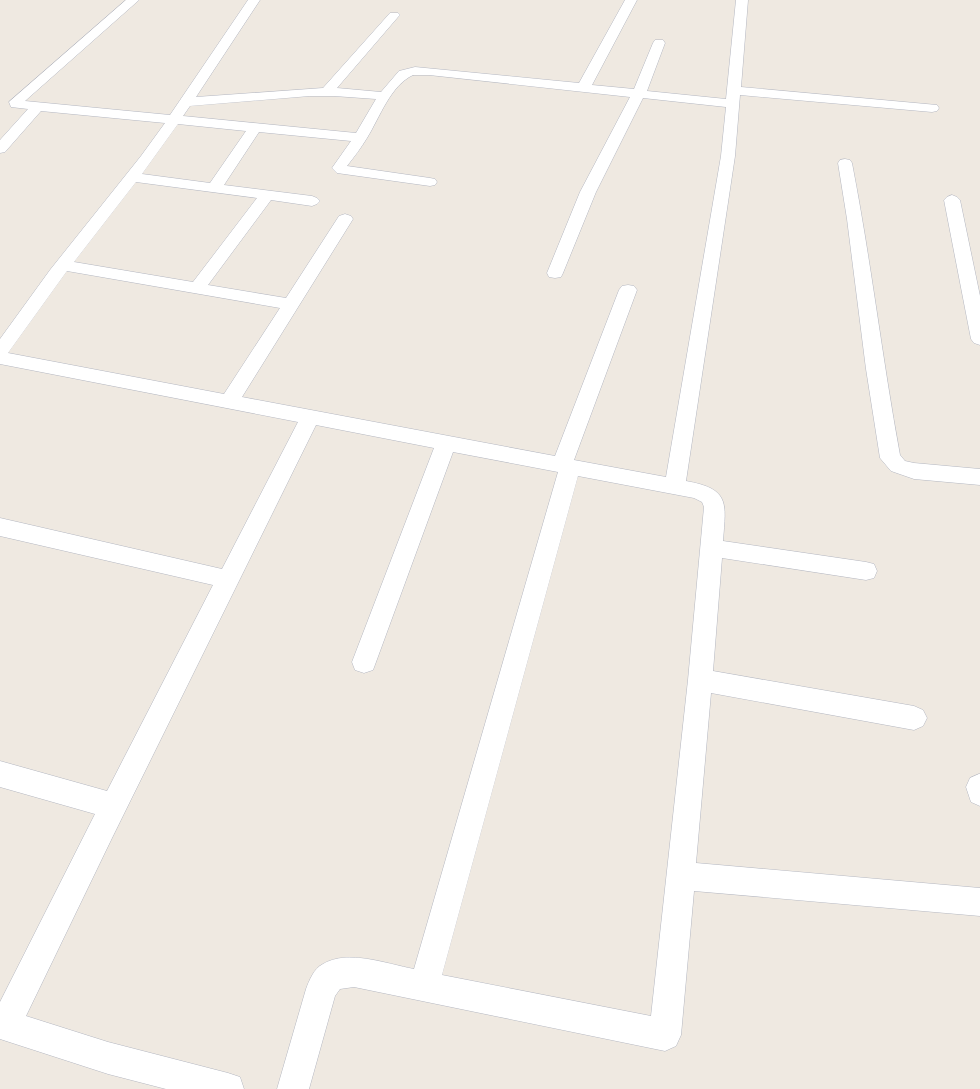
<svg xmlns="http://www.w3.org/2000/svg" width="980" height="1089" font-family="Overpass,sans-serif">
  <rect width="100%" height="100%" fill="#efe9e1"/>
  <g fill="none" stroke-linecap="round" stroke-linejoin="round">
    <g stroke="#b4b7c1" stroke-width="1">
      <path id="minor" d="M126,0H139L25,101L170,115L248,0H260L196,97L323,88L390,13H398L400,15L398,17L337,88L381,92L399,71L415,67L579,83L625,0H637L592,85L634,89L653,43L655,40H663L665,43L647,91L726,99L736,0H748L741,87L937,105L939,108L937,111L932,112L740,95L735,156L686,481C730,489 726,502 723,541L866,562L874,564L877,571L874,578L866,580L722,558L713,671L914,706L923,710L927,718L923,726L914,730L711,693L696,863L980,888V916L694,891L681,1035L676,1046L665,1051L354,987L340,989L335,996L309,1089H277L306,989C309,981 314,968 323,964C348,949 387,964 414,969L558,472L453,452L376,662L373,670L364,673L355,670L352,662L434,448L316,425L112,838L26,1016L108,1042L228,1073L240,1077L244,1089H166L108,1074L0,1039V1002L95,814L0,787V761L107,791L213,585L0,536V518L222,569L298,422L0,364V339L50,270L141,156L165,123L41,111L5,152L0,153V140L28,109L11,107L9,102ZM413,75H429L630,97L580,192L547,273L549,277L555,278L561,277L563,273L596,192L643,98L726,107L721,156L666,477L574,460L637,290L634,286L628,285L622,286L619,290L555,456L242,397L353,219L351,216L345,214L339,216L286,298L208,285L271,200L312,206L317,204L320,201L317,198L312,196L224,185L259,132L351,141L332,168L337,173L430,186L435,185L437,182L435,179L430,178L347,166C354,157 361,148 367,138C380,117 390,86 413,75ZM310,96H334L376,99L356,133L183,116L190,106ZM178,124L246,131L210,183L142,174ZM136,182L257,198L193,282L74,262ZM67,271L280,308L224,394L8,353ZM578,476L694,498L702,502L704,507L688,680L651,1016L442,975Z
        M845,159L850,160L852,163C871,260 882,358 900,455L905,461L914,463L980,469V485L914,479L891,471L880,458L866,369L847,219L838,163L840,160Z
        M952,195L957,197L960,200L980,296V345L974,343L971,339L944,200L947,197Z
        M979,774H980V806L971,802L966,787L970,778Z"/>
    </g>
    <use href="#minor" fill="#fff" fill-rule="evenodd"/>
  </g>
</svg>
